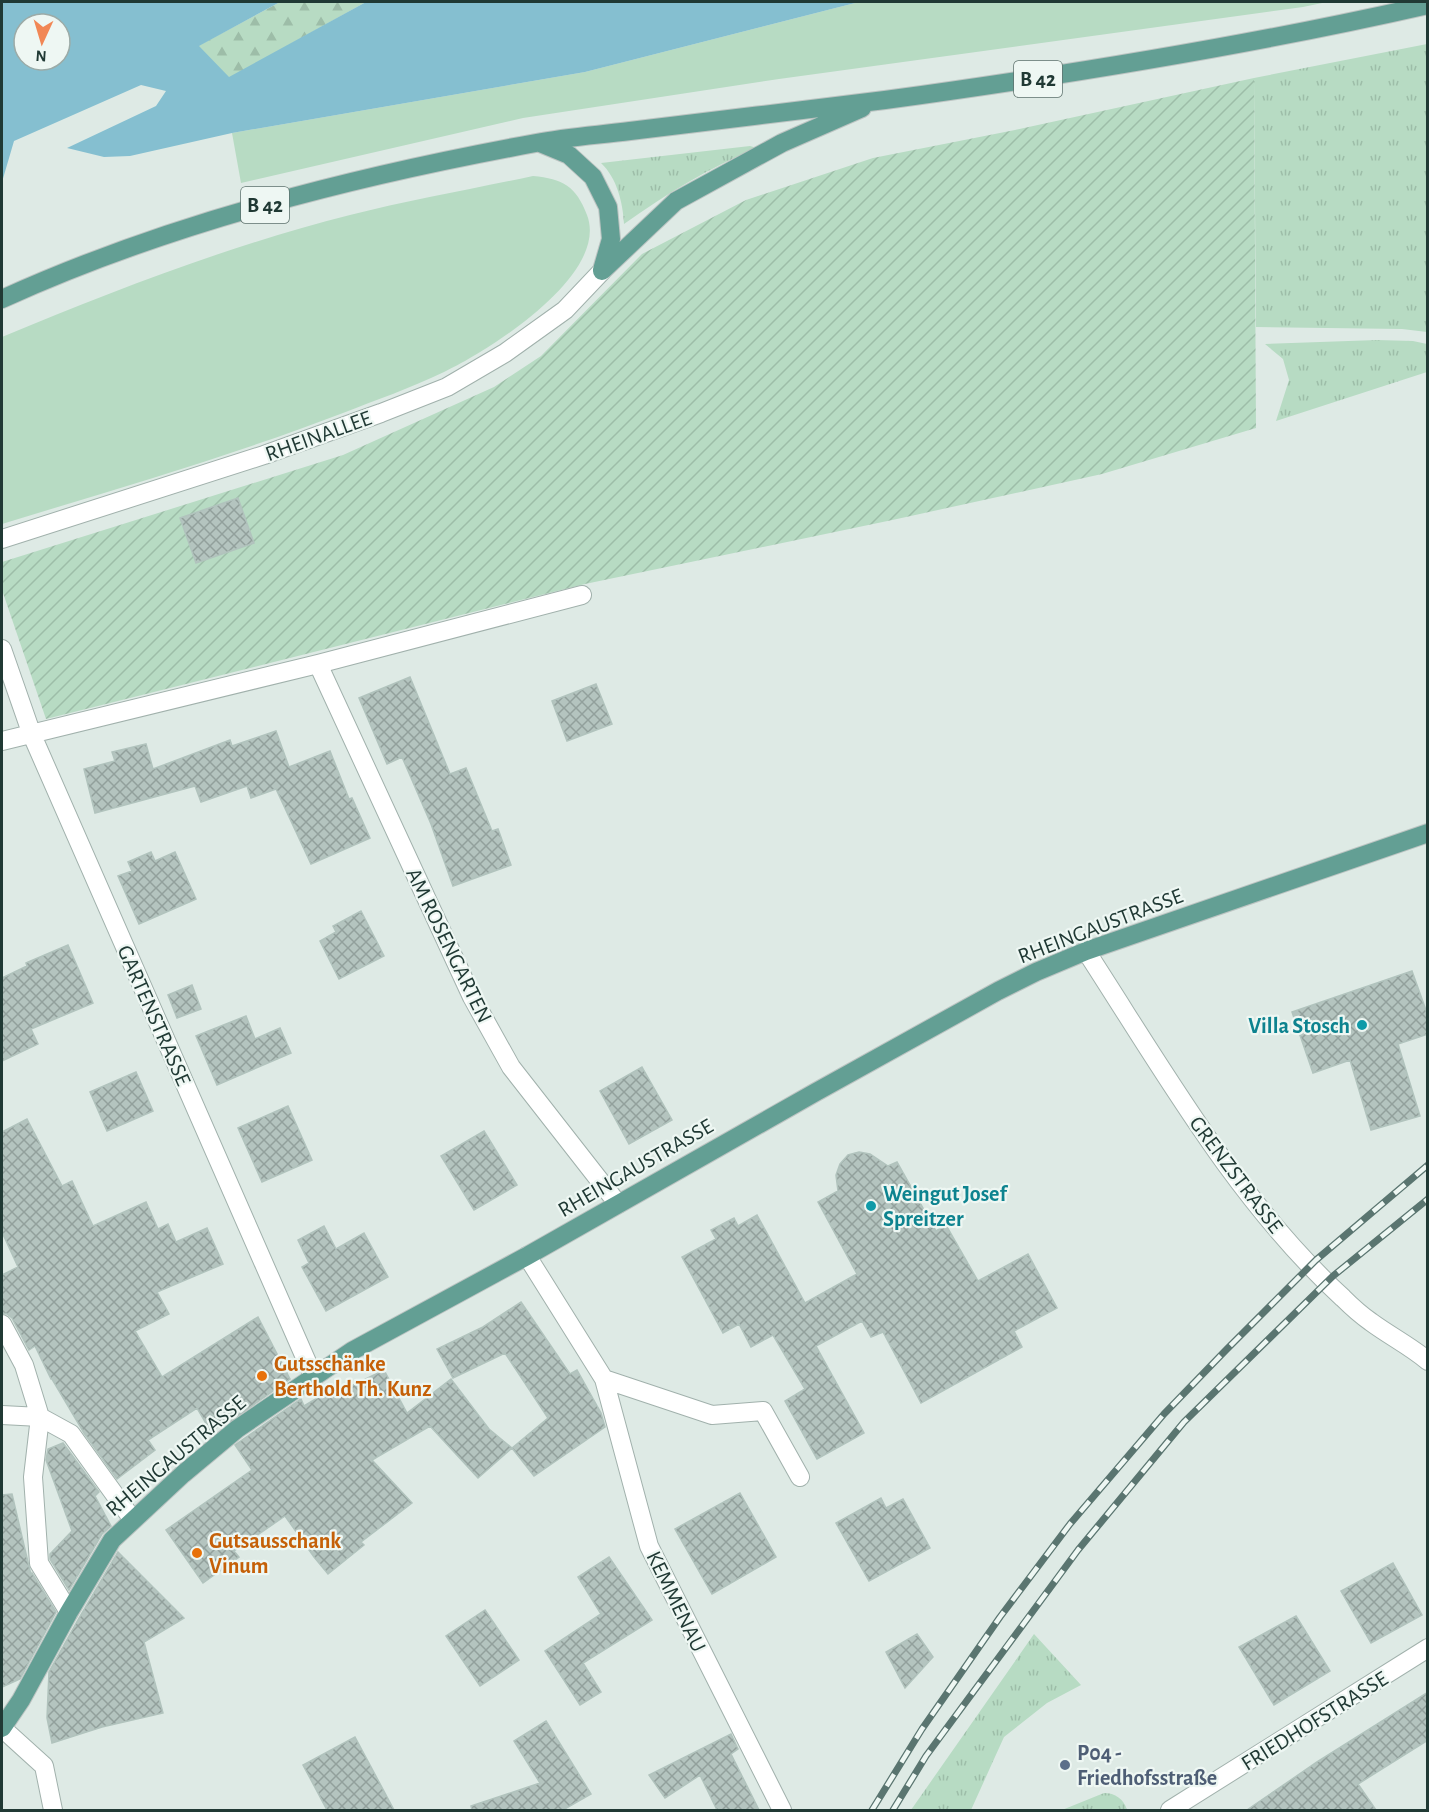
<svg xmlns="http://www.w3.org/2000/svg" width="1429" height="1812" font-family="'Alegreya Sans',sans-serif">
  <defs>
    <pattern id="grass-tufts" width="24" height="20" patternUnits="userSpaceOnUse" patternTransform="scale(1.5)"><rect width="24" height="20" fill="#b7dbc3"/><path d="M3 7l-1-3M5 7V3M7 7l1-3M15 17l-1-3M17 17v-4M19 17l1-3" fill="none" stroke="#9dbda8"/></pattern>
    <pattern id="forest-firs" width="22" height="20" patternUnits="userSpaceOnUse" patternTransform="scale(1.5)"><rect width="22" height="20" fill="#b7dbc3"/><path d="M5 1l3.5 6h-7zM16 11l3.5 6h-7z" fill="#9dbda8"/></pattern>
    <pattern id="garden-furrows" width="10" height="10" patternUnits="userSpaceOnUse" patternTransform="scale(1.5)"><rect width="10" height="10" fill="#b7dbc3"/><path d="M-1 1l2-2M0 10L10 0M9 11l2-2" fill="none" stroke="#9dbda8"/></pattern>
    <pattern id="building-cross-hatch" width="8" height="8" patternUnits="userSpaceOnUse" patternTransform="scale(1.5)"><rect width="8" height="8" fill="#b4c4bf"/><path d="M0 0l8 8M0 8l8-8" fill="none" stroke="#92a09c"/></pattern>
  </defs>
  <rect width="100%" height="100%" fill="#deeae5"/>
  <path fill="url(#grass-tufts)" d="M1427,44V332L1402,329L1256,327L1254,78Z
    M750,146L757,148C710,167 666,194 624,224C623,203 617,178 601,163Z
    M1377,340L1413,341L1427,344V372L1276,421L1289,380L1283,359L1265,344Z
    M1034,1634L1081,1685L1047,1703L1004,1737L971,1810H911Z
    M1104,1793C1115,1793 1124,1799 1127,1810H1062Z"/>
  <path fill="url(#forest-firs)" d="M280,2H366L229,78L198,46Z"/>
  <path fill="#b7dbc3" d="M859,2H1327L1303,7L779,79L523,118L241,183L232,133L585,72Z
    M533,176C563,179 576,186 587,215C610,275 488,351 444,372C411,388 376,400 343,413C231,456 116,489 2,524V337C115,290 231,245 350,215C410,200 472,189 533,176Z"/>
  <path fill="url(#garden-furrows)" d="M1254,78L1256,428L1102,474L897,519L585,584L46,719L2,590V562L343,455L494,387L541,356L642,254L746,200L873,158L1015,130Z"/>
  <path fill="#85bfd0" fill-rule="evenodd" d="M2,2H280L199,46L229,77L366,2H859L585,72L232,133L130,156L104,157L67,148L156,106L166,91L141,85L14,141L2,182ZM24,24H60V60H24Z"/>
  <path fill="url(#building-cross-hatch)" stroke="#b1c3bd" stroke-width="1.5" d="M238,498L254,543L196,563L180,518Z
    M410,677L450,774L466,768L492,831L498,829L511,865L453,886L431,824L402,757L387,764L359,698Z
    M596,684L612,724L567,741L552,701Z
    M276,731L289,767L330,751L349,799L352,798L370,838L311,864L276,789L251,798L247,786L201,802L195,786L95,813L84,769L115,761L112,752L146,744L153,769L230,740L232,746Z
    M151,852L155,861L175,852L196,899L139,924L118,876L132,871L128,862Z
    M361,911L384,956L339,979L320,941L336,932L333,926Z
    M68,945L93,1003L31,1029L38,1044L2,1061V978L27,966L26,963Z
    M1412,971L1428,1016V1034L1398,1044L1420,1116L1371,1130L1350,1060L1313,1073L1292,1012Z
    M192,985L201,1009L177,1018L168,995Z
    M246,1016L255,1039L280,1028L291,1053L217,1085L196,1036Z
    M642,1067L672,1120L629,1144L600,1091Z
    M136,1072L153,1111L107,1131L90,1092Z
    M288,1106L312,1160L262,1182L238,1128Z
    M27,1119L62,1186L72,1181L93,1226L146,1202L158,1229L168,1224L176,1242L207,1228L223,1264L157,1292L169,1314L135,1331L162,1377L258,1317L290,1379L222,1427L220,1425L211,1432L197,1408L148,1440L155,1450L117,1479L84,1433L52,1379H51L35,1346L29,1350L12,1318L7,1314L2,1313V1275L18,1267L2,1232V1132Z
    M484,1131L517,1185L474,1210L441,1156Z
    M859,1152L870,1154L888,1166L897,1162L936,1231L946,1225L978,1281L1028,1254L1057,1308L1014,1331L1022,1347L921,1403L883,1332L871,1337L862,1321L816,1346L864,1433L817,1459L785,1401L805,1389L773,1335L751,1347L739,1324L723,1333L682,1257L716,1239L711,1230L734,1218L738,1226L757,1215L805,1303L857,1274L818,1202L838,1191L836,1175L840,1164L848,1155Z
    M324,1226L336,1249L364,1233L388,1277L326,1311L302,1267L309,1263L298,1240Z
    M521,1302L570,1374L577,1370L601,1413L605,1427L534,1476L512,1448L548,1418L505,1353L453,1378L437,1349L483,1327Z
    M384,1370L407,1413L451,1379L489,1429L512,1448L478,1478L430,1426L372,1460L412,1503L361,1542L364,1545L328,1574L314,1557L285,1516L234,1551L239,1557L203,1583L166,1530L252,1470L235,1445L301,1399L304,1406L327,1392L329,1397Z
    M63,1443L99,1492L95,1496L111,1526L102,1534L69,1590L50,1559V1554L72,1531L46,1460L48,1449Z
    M740,1493L776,1557L712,1594L675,1529Z
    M12,1494L31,1575L32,1573L56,1612L20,1679L2,1687V1495Z
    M881,1498L886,1508L903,1499L930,1548L869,1581L836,1523Z
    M118,1552L184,1618L144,1642L163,1713L102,1727L52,1743L47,1718L49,1672L79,1618Z
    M609,1557L652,1620L583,1663L601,1692L580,1705L545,1651L601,1614L578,1577Z
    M1393,1563L1422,1615L1371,1643L1341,1591Z
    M485,1610L519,1660L480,1686L446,1636Z
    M1296,1616L1330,1671L1274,1705L1239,1647Z
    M917,1634L933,1657L905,1688L886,1652Z
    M1428,1692V1740L1358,1784L1376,1810H1247L1317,1762Z
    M546,1721L591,1794L563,1810H472L471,1806L540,1783L514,1741Z
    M731,1734L738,1749L731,1754L759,1810H717L700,1775L665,1798L649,1775Z
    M355,1737L394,1810H327L303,1765Z"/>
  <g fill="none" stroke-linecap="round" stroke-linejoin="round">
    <g stroke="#a1b1ac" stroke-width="20">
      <path id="minor" d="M2,539L264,455L381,413L447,387L505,353L565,310L602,271
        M2,649L32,735L314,1378
        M318,664L472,997L511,1067L618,1204
        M2,741L318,664L582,595
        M1086,951C1164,1071 1237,1201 1343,1298C1352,1307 1361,1315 1371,1322C1390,1336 1410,1346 1428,1361
        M527,1256L604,1379L649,1546L782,1810
        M2,1324L24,1365L40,1417L33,1477L39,1563L69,1612
        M604,1379L712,1415L763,1411L800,1477
        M2,1415L40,1417L71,1434L133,1520
        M2,1728L44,1766L53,1810
        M1170,1810L1428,1648"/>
    </g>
    <g stroke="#bcc4c2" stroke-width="20">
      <path id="major" d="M540,143L569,155L593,177L608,207L611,239L602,270
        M602,271L676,201L782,143L862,108
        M2,299C169,223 355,176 536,143C567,137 599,135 630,131C715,120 800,111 885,100C1067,75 1248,46 1428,5
        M2,1728L21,1700L69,1612L112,1540L183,1474L237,1429L352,1351L527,1256L816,1092L998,991L1036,972L1086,951L1428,833"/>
    </g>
    <use href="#minor" stroke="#fff" stroke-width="18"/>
    <use href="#major" stroke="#639f94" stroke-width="18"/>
    <g stroke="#5a7570" stroke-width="7">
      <path id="rail" d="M872,1810L922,1729L1000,1617L1070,1524L1164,1414L1226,1350L1316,1260L1428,1165
        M893,1810L926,1756L1078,1550L1184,1422L1333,1276L1428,1199"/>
    </g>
    <use href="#rail" stroke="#eef7f3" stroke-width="4.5" stroke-dasharray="14" stroke-linecap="butt"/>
  </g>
  <g fill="#0f9aa8" stroke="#eef7f3" stroke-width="2">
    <circle cx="1362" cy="1025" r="6"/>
    <circle cx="871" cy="1206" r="6"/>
  </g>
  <g fill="#e8710a" stroke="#eef7f3" stroke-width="2">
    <circle cx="262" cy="1376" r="6"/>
    <circle cx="197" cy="1553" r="6"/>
  </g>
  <circle fill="#5c6f8a" stroke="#eef7f3" stroke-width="2" cx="1065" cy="1765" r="6"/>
  <g text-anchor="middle" stroke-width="4.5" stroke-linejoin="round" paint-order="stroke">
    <g fill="#eef7f3" stroke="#5e726d" stroke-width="1.5">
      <rect x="1014" y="61" width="48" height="36" rx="4.5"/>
      <rect x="241" y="187" width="48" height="36" rx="4.5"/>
    </g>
    <g font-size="21" font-weight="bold" fill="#203934">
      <text x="1038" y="86">B 42</text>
      <text x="265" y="212">B 42</text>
    </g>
    <g font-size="22" fill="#203934" stroke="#eef7f3">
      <text transform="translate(318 435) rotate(-20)" y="8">RHEINALLEE</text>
      <text transform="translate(1100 925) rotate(-21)" y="8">RHEINGAUSTRASSE</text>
      <text transform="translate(450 945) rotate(64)" y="8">AM ROSENGARTEN</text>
      <text transform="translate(155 1015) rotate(66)" y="8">GARTENSTRASSE</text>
      <text transform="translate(635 1167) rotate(-30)" y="8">RHEINGAUSTRASSE</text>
      <text transform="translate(1237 1174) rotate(53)" y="8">GRENZSTRASSE</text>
      <text transform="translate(175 1455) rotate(-40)" y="8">RHEINGAUSTRASSE</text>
      <text transform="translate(677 1601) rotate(64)" y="8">KEMMENAU</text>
      <text transform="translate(1314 1720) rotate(-32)" y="8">FRIEDHOFSTRASSE</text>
    </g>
    <g font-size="22" font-weight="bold" fill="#0d838f" stroke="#eef7f3" text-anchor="end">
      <text x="1350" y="1033">Villa Stosch</text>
      <text x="883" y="1201" text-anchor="start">Weingut Josef<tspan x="883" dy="25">Spreitzer</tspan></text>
    </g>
    <g font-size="22" font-weight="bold" fill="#c56008" stroke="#eef7f3" text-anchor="start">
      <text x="274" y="1371">Gutsschänke<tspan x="274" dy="25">Berthold Th. Kunz</tspan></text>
      <text x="209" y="1548">Gutsausschank<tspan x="209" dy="25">Vinum</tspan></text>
    </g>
    <g font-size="22" font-weight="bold" fill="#4e5e75" stroke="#eef7f3" text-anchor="start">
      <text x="1077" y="1760">P04 -<tspan x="1077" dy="25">Friedhofsstraße</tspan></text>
    </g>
  </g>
  <rect width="1429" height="1812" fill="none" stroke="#203934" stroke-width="6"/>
  <g transform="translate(42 42) rotate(184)"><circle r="28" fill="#eef7f3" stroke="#9caba7" stroke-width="1.5"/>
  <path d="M0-4.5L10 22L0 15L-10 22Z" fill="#f18755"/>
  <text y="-9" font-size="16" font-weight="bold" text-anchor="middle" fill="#203934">N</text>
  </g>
</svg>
